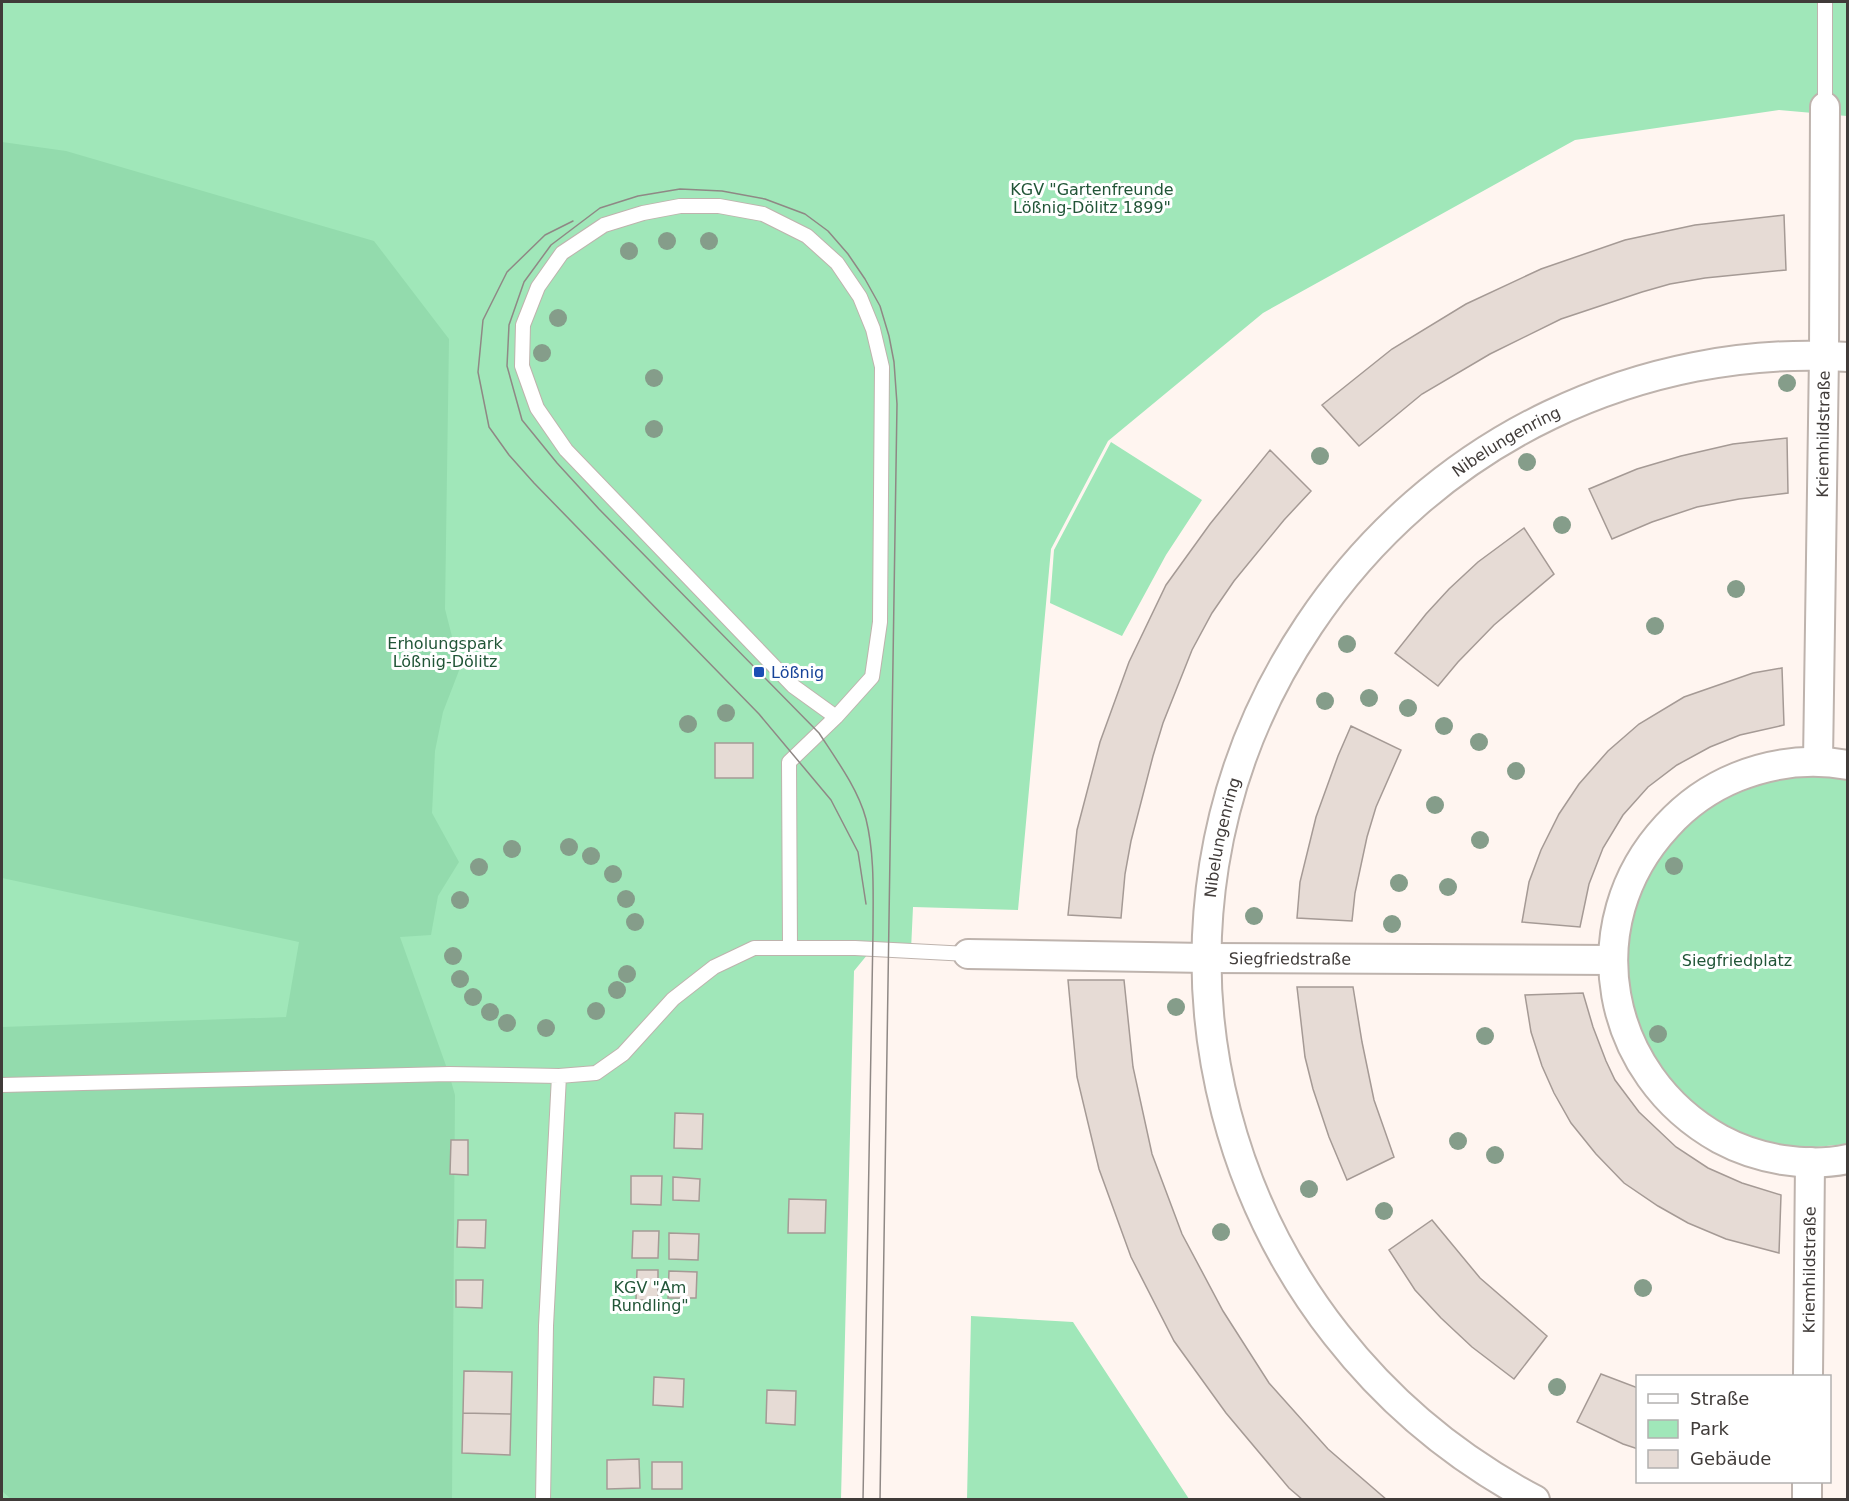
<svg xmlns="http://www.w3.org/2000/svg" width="1849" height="1501" font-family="'DejaVu Sans',sans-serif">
  <rect width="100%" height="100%" fill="#fff5f0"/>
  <path fill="#a0e7b9" d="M2,2H1847V116L1779,110L1575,140L1263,313L1108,441L1051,549L1018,910L913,907L911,950L872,949L854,971L841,1499H2Z
    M1111,442L1202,500L1166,555L1122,636L1050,603L1054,550Z
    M1838,773L1848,775L1847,1144L1816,1147L1790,1146L1765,1141L1740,1133L1717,1121L1696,1106L1661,1069L1637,1024L1626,973L1629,922L1646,874L1694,815L1761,779Z
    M971,1316L1073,1322L1189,1499H967Z"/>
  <path fill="#93dbad" d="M2,142L66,151L374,241L449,339L445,609L460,668L443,712L435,751L432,813L459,862L438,896L431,935L400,937L449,1074L455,1095L452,1499L12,1500L2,1491V1027L286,1017L299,942L2,878Z"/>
  <path fill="#e6dbd5" stroke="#a59a95" stroke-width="1.5" d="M1784,215L1786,270L1705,278L1670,284L1642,292L1561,319L1490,354L1422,394L1359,446L1322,405L1392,349L1466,304L1541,269L1625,240L1695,225Z
    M1787,438L1788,493L1739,499L1697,507L1652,522L1612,539L1589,489L1637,469L1681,456L1733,444Z
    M1270,450L1311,491L1284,520L1234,581L1212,613L1192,650L1163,723L1153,756L1131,841L1125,874L1121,918L1068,915L1077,830L1100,742L1129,662L1166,585L1210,524Z
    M1524,528L1554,574L1494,625L1458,662L1438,686L1395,653L1426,614L1449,589L1478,562Z
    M1782,668L1784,725L1740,735L1710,747L1677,765L1648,787L1623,815L1603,848L1589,884L1580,927L1522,922L1529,882L1541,850L1559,814L1579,784L1608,751L1639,724L1684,697L1753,673Z
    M1351,726L1401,750L1376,807L1367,837L1355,893L1352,921L1297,918L1300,882L1316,817L1338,756Z
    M715,743H753V778H715Z
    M1068,980H1124L1133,1067L1152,1154L1182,1234L1223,1311L1269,1383L1328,1449L1387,1500H1303L1289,1488L1226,1413L1174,1341L1131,1257L1099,1169L1077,1077Z
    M1297,987H1353L1362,1042L1374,1100L1394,1157L1347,1180L1329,1137L1313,1089L1305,1057Z
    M1583,993L1593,1027L1606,1061L1615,1080L1639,1112L1676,1147L1708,1168L1742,1183L1781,1195L1779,1253L1726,1239L1688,1223L1658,1206L1624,1183L1596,1154L1571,1123L1554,1093L1542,1066L1531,1032L1525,995Z
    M675,1113L703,1114L702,1149L674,1148Z
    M451,1140H468V1175L450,1174Z
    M631,1176H662L661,1205L631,1204Z
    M673,1177L700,1179L699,1201L673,1200Z
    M789,1199L826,1200L825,1233H788Z
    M458,1220H486L485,1248L457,1247Z
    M1432,1220L1480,1278L1547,1336L1514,1379L1472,1347L1441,1318L1415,1290L1389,1250Z
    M633,1231H659L658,1258H632Z
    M669,1233L699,1234L698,1260L669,1259Z
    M637,1270H658V1300H636Z
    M669,1271L697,1272L696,1298H668Z
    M456,1280H483L482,1308L456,1307Z
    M464,1371L512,1372L511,1414L463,1413Z
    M1601,1374L1638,1388V1449L1623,1444L1577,1422Z
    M654,1377L684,1379L683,1407L653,1405Z
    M767,1390L796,1391L795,1425L766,1423Z
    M463,1413L511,1414L510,1455L462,1453Z
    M639,1459L640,1488L607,1489V1460Z
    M652,1462H682V1489H652Z"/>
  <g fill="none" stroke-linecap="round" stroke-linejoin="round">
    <g stroke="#beb3ad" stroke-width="16">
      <path id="lane" d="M1825,2V107
        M790,947L789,762L836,717L872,677L880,622L882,367L873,329L860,297L837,263L807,236L763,214L719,206H680L643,213L604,225L562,253L538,287L523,325L522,366L537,408L566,450L793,686L836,717
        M2,1085L449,1074L559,1076L596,1073L623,1054L673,999L714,967L754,948H855L968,954
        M543,1500L546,1326L559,1076"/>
    </g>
    <g stroke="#beb3ad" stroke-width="32">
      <g id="street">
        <path id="s1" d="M1818,761L1824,355L1825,107"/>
        <path d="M1848,765C1809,758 1772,763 1737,777C1710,788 1686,805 1667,826C1576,924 1605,1075 1720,1139C1757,1159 1806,1168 1848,1159"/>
        <path id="s2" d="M968,954L1206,958L1613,960"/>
        <path id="s3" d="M1808,1376L1810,1162"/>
        <path id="s4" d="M1535,1500C1215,1332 1107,926 1309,625C1369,535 1452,462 1550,415C1642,371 1745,350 1848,357"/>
        <path d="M1807,1500V1482"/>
      </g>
    </g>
    <use href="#lane" stroke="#fff" stroke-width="14"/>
    <use href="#street" stroke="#fff" stroke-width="28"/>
    <path stroke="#8f8885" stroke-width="1.5" d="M573,221L545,235L507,272L483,320L478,372L489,427L509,455L534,483L759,714L831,800L858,852L866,904
      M863,1500L873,932C873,894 875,856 866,819C858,789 836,759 819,733L599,509L557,463L522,420L507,366L509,325L524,282L551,245L600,208L638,196L680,189L722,191L765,199L805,214L828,231L848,254L865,279L880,306L889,336L894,362L897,404L880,1500"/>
  </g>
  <g fill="#859d8a">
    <circle cx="667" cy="241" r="9"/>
    <circle cx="709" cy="241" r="9"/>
    <circle cx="629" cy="251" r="9"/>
    <circle cx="558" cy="318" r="9"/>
    <circle cx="542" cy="353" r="9"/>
    <circle cx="654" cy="378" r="9"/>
    <circle cx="1787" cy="383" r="9"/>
    <circle cx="654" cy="429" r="9"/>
    <circle cx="1320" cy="456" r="9"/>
    <circle cx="1527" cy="462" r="9"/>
    <circle cx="1562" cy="525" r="9"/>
    <circle cx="1736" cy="589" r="9"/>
    <circle cx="1655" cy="626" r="9"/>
    <circle cx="1347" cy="644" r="9"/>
    <circle cx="1369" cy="698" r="9"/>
    <circle cx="1325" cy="701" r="9"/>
    <circle cx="1408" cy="708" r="9"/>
    <circle cx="726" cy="713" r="9"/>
    <circle cx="688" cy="724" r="9"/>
    <circle cx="1444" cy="726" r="9"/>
    <circle cx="1479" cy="742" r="9"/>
    <circle cx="1516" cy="771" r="9"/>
    <circle cx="1435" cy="805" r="9"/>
    <circle cx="1480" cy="840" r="9"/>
    <circle cx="569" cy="847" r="9"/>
    <circle cx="512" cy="849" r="9"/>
    <circle cx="591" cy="856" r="9"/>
    <circle cx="1674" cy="866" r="9"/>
    <circle cx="479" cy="867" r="9"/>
    <circle cx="613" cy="874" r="9"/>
    <circle cx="1399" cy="883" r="9"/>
    <circle cx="1448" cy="887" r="9"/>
    <circle cx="626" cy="899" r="9"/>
    <circle cx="460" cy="900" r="9"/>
    <circle cx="1254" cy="916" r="9"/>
    <circle cx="635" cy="922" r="9"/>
    <circle cx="1392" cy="924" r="9"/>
    <circle cx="453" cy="956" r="9"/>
    <circle cx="627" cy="974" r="9"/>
    <circle cx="460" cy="979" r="9"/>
    <circle cx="617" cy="990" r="9"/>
    <circle cx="473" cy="997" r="9"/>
    <circle cx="1176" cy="1007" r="9"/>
    <circle cx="596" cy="1011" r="9"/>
    <circle cx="490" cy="1012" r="9"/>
    <circle cx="507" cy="1023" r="9"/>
    <circle cx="546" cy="1028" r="9"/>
    <circle cx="1658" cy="1034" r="9"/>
    <circle cx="1485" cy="1036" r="9"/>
    <circle cx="1458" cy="1141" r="9"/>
    <circle cx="1495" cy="1155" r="9"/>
    <circle cx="1309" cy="1189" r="9"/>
    <circle cx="1384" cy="1211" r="9"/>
    <circle cx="1221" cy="1232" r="9"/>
    <circle cx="1643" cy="1288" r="9"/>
    <circle cx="1557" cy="1387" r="9"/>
  </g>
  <rect fill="#1a4fb4" stroke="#fff" stroke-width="2" x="753" y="666" width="12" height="12" rx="3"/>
  <g text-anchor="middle" stroke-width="6" stroke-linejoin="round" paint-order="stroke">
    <g font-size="16" fill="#215537" stroke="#fff">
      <text x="1092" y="195">KGV "Gartenfreunde<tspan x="1092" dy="18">Lößnig-Dölitz 1899"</tspan></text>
      <text x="445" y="649">Erholungspark<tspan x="445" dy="18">Lößnig-Dölitz</tspan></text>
      <text x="1737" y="966">Siegfriedplatz</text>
      <text x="650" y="1293">KGV "Am<tspan x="650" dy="18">Rundling"</tspan></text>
    </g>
    <g font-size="16" fill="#403b39" stroke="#fff">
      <text dy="6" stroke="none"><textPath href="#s1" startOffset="327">Kriemhildstraße</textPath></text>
      <text dy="6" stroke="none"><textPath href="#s4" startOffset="1292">Nibelungenring</textPath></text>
      <text dy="6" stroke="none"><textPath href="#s4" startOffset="788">Nibelungenring</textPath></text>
      <text dy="6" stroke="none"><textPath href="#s2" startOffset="322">Siegfriedstraße</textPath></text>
      <text dy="6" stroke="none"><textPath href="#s3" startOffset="106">Kriemhildstraße</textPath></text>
    </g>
    <g font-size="16" fill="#164399" stroke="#fff" text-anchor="start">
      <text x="771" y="678">Lößnig</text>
    </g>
  </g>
  <rect width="1849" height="1501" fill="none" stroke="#403b39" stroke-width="6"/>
  <rect x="1636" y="1375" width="195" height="108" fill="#ffffff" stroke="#b3b1b0" stroke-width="1.5"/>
  <rect x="1648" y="1394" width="30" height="9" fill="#ffffff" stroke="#b3b1b0" stroke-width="1.5"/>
  <text x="1690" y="1405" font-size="18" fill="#403b39">Straße</text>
  <rect x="1648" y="1420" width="30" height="18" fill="#a0e7b9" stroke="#b3b1b0" stroke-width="1.5"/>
  <text x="1690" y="1435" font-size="18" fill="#403b39">Park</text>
  <rect x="1648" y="1450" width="30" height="18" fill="#e6dbd5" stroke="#b3b1b0" stroke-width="1.5"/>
  <text x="1690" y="1465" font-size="18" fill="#403b39">Gebäude</text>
</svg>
